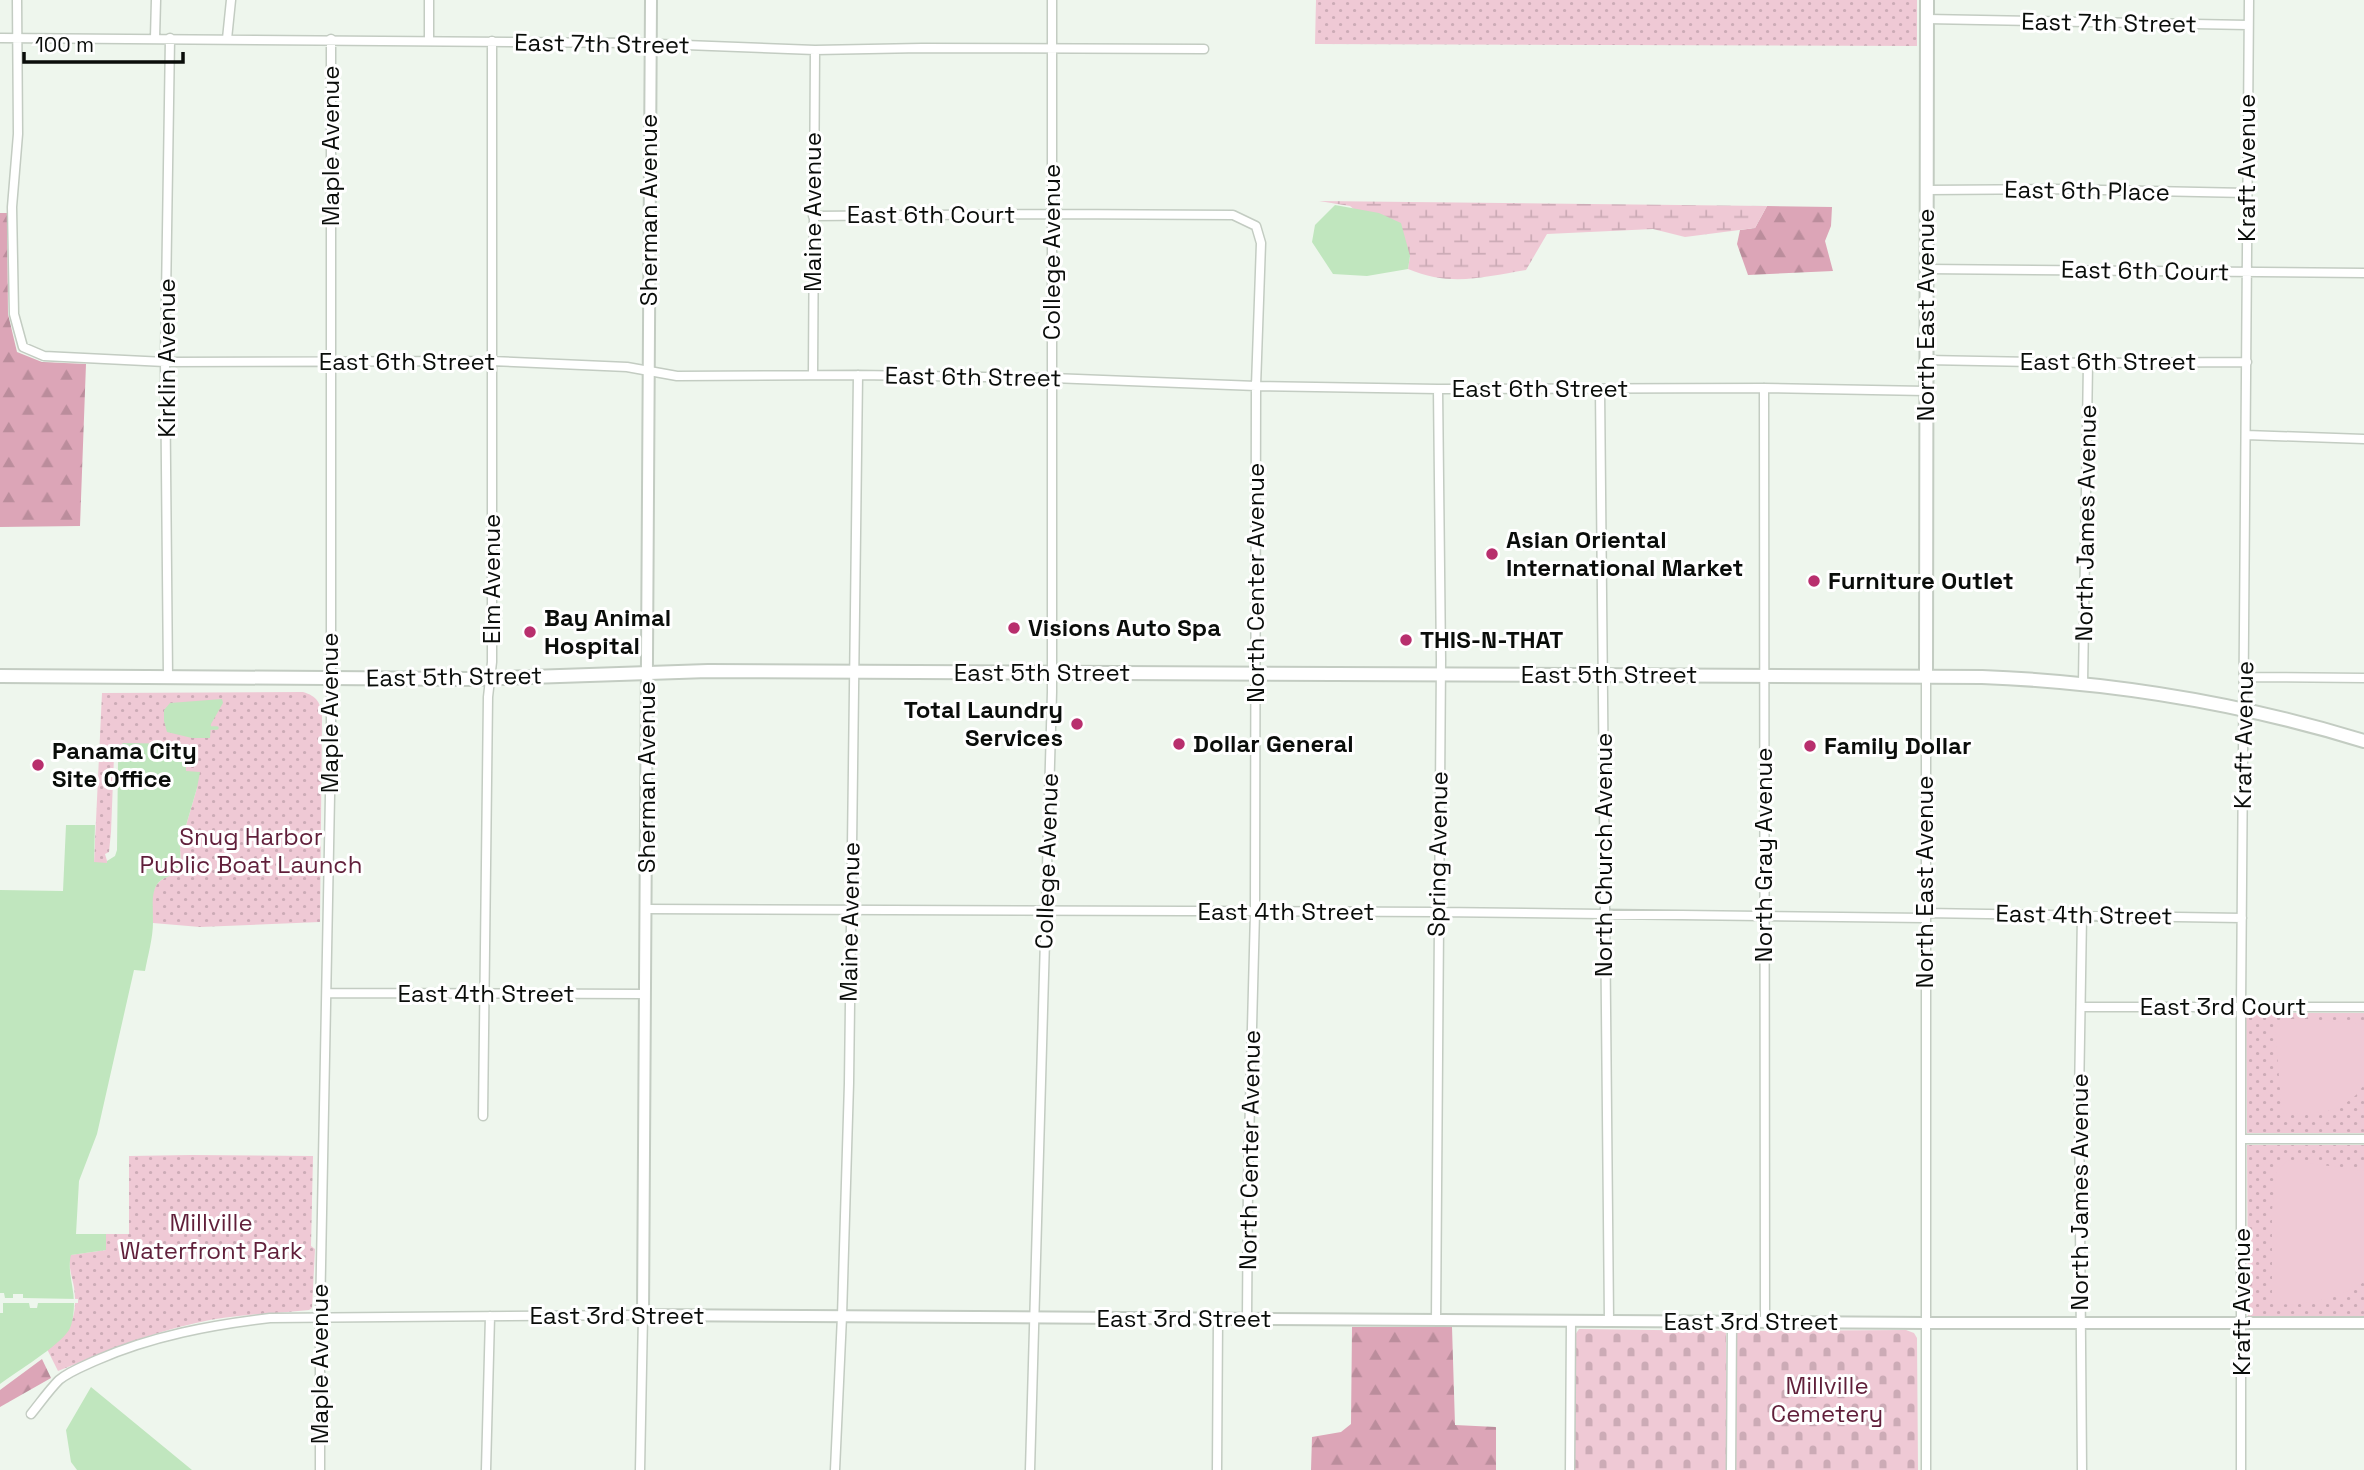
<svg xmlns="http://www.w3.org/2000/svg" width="2364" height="1470" font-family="'Space Grotesk',sans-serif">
  <defs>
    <pattern id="forest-firs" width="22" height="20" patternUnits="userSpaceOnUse" patternTransform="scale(1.75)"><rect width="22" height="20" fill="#dca5b7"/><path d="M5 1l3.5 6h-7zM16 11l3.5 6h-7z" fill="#bb8d9c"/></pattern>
    <pattern id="wetland-marsh" width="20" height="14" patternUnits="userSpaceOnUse" patternTransform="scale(1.75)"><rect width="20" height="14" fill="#efc9d5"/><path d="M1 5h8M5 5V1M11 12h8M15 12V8" fill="none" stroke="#ccabb6"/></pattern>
    <pattern id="cemetery-stones" width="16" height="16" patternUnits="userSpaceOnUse" patternTransform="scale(1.75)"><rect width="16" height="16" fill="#efc9d5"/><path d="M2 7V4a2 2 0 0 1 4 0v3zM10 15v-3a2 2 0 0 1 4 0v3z" fill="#ccabb6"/></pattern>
    <pattern id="park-dots" width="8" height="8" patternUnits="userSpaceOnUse" patternTransform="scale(1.75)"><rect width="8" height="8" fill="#efc9d5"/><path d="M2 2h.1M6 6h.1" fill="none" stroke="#ccabb6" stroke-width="1.8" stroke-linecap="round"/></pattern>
  </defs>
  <rect width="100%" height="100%" fill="#eef6ed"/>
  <path fill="url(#forest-firs)" d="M1767,206L1832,207L1831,226L1825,241L1833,271L1748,275L1737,244L1740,230L1755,228Z
    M0,213H7L8,314L17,352L42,362L86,364L80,526L0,527Z
    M1352,1327H1452L1455,1425L1496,1427V1470H1311L1312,1437L1341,1432L1351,1424Z
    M42,1359L51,1378L0,1407V1390Z"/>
  <path fill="url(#wetland-marsh)" d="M1319,201L1767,206L1755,228L1685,237L1653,229L1547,234L1526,270C1483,277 1451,287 1408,269L1410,256L1350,206Z"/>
  <path fill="url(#cemetery-stones)" d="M1579,1329L1726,1331L1727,1470H1575V1335Z
    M1906,1330L1914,1333L1917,1338L1918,1470H1736V1335L1738,1331Z"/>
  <path fill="url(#park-dots)" d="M1316,0H1917V46L1315,44Z
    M303,692C317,696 321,703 322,717L320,922L200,927L153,923C150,897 150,876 181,874L180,846L197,788L186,772L185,744L114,833L107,863H94L102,693Z
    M2246,1013H2364V1133H2247Z
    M2247,1145H2364V1317H2248Z
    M191,1155L313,1156L311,1246L315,1249L312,1308L309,1310C272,1314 233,1314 196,1323C148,1333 103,1353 58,1371L47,1349C71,1332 78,1317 74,1287C72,1276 68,1266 70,1255L106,1250V1234H129V1156Z"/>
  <path fill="#efc9d5" d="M2283,1019H2307L2364,1024V1085L2356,1095L2342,1106L2325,1112L2282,1114L2275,1028Z
    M2288,1160L2364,1171V1282C2336,1300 2305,1306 2272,1304V1210L2277,1171Z"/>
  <path fill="#c0e6be" d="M1335,205L1379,213L1401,223L1410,256L1408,269L1367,276L1333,274L1312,242L1315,225Z
    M222,699L223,703L211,724L210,738H192L167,732L164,721V710L170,703Z
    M123,743L186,744V771L200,772L197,788L180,846L181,875C148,875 153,898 153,922C153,938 148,955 145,971L134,970L97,1134L79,1181L76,1234H106V1250L71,1255C67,1270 74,1287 74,1303C74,1311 73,1323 69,1330C58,1347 17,1371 0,1384V890L63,891L66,825H95L94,862L107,863V857L113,853L119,747Z
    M91,1387L192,1470H77L71,1462L66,1430Z"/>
  <path fill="#eef6ed" d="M121,745L118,760L117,850L115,856L107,861L105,854L109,852L111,832L114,756L115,748Z
    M0,1293H4L5,1298H13V1294H23V1298L78,1299V1303H38L37,1308H30L29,1303H3V1313H0Z"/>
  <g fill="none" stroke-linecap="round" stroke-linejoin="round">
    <path stroke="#c0e6be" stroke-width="3.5" d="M210,728H217"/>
    <g stroke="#c3ccc2" stroke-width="11">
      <path id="minor" d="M17,0L18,134L12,207L14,314L23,347L44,356L165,362L491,361L627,367L677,376L858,375L1052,378L1256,386L1438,389L1764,388L1926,391
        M429,0V40
        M1927,19L2248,25
        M0,38L633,43L815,50L922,48L1204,49
        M155,38L156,0
        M227,39L231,0
        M1927,190L2054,189L2247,193
        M813,216L1052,214L1233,215L1256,226L1261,243L1256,386L1255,912L1248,1181L1247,1319
        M1926,269L2364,273
        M1926,360L2088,363L2247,362
        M813,375L815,50
        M1764,388L1765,1322
        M1600,389L1609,1321
        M2246,435L2364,439
        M168,677L165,362L170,38
        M2245,677L2364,678
        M2083,684L2088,363
        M646,909L1437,912L1925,918
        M1925,913L2242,918
        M327,993L645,994
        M2081,1007H2364
        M483,1116L488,697L492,662V41
        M2241,1139H2364
        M1436,1320L1441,660L1438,389
        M31,1414C40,1403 49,1390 59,1380C70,1371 84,1366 97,1360C152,1336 211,1325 270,1318L643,1315L640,1470
        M320,1470V1317L331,743V39
        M486,1470L490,1316
        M835,1470L842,1316L849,1083L858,375
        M1030,1470L1052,692V0
        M1217,1470L1218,1319
        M1570,1470L1571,1321
        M1731,1470L1732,1322
        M1926,1470V676
        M2082,1470L2079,1098L2082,915
        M2241,1470V1007L2249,0"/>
    </g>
    <g stroke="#c3ccc2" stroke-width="14">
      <path id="tertiary" d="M651,0L643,1315L1926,1323H2364"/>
    </g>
    <g stroke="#c3ccc2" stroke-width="16">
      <path id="secondary" d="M1926,676L1927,0"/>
    </g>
    <g stroke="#c3ccc2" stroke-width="16">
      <path id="primary" d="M0,676L472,679L708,671L1982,677C2112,682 2240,703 2364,741"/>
    </g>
    <use href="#minor" stroke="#fff" stroke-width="8"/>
    <use href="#tertiary" stroke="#fff" stroke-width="10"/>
    <use href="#secondary" stroke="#fff" stroke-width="12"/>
    <use href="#primary" stroke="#fff" stroke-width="12"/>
  </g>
  <g fill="#b82f6d" stroke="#fff" stroke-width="2.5">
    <circle cx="1492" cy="554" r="7"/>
    <circle cx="1814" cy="581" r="7"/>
    <circle cx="1014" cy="628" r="7"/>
    <circle cx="530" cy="632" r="7"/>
    <circle cx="1406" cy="640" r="7"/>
    <circle cx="1077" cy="724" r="7"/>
    <circle cx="1179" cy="744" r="7"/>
    <circle cx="1810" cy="746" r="7"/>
    <circle cx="38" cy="765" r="7"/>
  </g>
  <g text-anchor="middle" stroke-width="6" stroke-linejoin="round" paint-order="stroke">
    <g font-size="24" fill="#0a0d0a" stroke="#fff">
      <text transform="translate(2109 23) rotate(1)" y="8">East 7th Street</text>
      <text transform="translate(602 44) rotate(1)" y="8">East 7th Street</text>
      <text transform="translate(331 146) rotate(-90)" y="8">Maple Avenue</text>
      <text transform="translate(2247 168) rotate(-90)" y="8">Kraft Avenue</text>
      <text transform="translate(2087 191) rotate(1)" y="8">East 6th Place</text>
      <text transform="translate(649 210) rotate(-90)" y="8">Sherman Avenue</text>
      <text transform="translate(813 212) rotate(-90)" y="8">Maine Avenue</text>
      <text x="931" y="223">East 6th Court</text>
      <text transform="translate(1052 252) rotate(-90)" y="8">College Avenue</text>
      <text transform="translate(2145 271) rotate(1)" y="8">East 6th Court</text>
      <text transform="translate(1926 315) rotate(-90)" y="8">North East Avenue</text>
      <text transform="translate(167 358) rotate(-90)" y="8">Kirklin Avenue</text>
      <text x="407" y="370">East 6th Street</text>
      <text x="2108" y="370">East 6th Street</text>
      <text transform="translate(973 377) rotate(1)" y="8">East 6th Street</text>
      <text x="1540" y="397">East 6th Street</text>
      <text transform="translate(2086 523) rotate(-89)" y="8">North James Avenue</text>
      <text transform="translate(492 579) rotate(-90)" y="8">Elm Avenue</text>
      <text transform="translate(1256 583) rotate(-90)" y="8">North Center Avenue</text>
      <text x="1042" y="681">East 5th Street</text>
      <text x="1609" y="683">East 5th Street</text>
      <text transform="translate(454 677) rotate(-1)" y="8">East 5th Street</text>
      <text transform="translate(330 713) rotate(-90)" y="8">Maple Avenue</text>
      <text transform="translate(2244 735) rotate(-89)" y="8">Kraft Avenue</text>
      <text transform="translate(647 777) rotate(-90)" y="8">Sherman Avenue</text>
      <text transform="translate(1438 854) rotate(-89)" y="8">Spring Avenue</text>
      <text transform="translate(1604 855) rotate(-90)" y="8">North Church Avenue</text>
      <text transform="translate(1764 855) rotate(-90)" y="8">North Gray Avenue</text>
      <text transform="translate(1047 861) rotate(-88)" y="8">College Avenue</text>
      <text transform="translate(1925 882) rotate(-90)" y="8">North East Avenue</text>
      <text x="1286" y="920">East 4th Street</text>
      <text transform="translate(2084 915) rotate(1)" y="8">East 4th Street</text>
      <text transform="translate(850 922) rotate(-89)" y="8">Maine Avenue</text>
      <text x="486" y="1002">East 4th Street</text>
      <text x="2223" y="1015">East 3rd Court</text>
      <text transform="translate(1250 1150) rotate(-89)" y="8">North Center Avenue</text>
      <text transform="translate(2080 1192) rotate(-90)" y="8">North James Avenue</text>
      <text transform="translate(2242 1302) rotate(-90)" y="8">Kraft Avenue</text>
      <text x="617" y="1324">East 3rd Street</text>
      <text x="1184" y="1327">East 3rd Street</text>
      <text x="1751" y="1330">East 3rd Street</text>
      <text transform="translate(320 1364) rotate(-90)" y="8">Maple Avenue</text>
    </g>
    <g font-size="24" font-weight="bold" fill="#0a0d0a" stroke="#fff" text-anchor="start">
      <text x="1506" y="548">Asian Oriental<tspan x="1506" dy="28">International Market</tspan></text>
      <text x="1828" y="589">Furniture Outlet</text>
      <text x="544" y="626">Bay Animal<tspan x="544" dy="28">Hospital</tspan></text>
      <text x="1028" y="636">Visions Auto Spa</text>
      <text x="1420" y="648">THIS-N-THAT</text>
      <text x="1063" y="718" text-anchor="end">Total Laundry<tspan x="1063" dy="28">Services</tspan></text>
      <text x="1193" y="752">Dollar General</text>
      <text x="1824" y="754">Family Dollar</text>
      <text x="52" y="759">Panama City<tspan x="52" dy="28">Site Office</tspan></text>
    </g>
    <g font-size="24" fill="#601f3a" stroke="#fff">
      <text x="251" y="845">Snug Harbor<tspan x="251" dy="28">Public Boat Launch</tspan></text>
      <text x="211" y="1231">Millville<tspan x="211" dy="28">Waterfront Park</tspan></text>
      <text x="1827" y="1394">Millville<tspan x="1827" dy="28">Cemetery</tspan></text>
    </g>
  </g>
  <path d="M24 52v10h159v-10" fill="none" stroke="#0a0d0a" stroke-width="3.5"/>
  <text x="35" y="52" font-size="21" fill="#0a0d0a" stroke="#ffffff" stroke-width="5" paint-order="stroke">100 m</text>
</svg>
